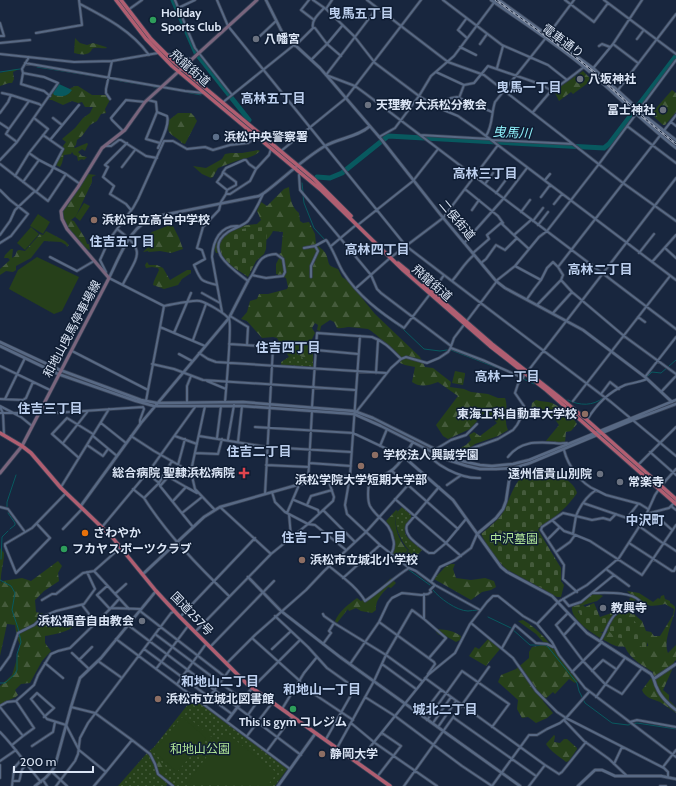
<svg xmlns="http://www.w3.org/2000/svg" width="676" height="786" font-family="Cabin,'Noto Sans JP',sans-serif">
  <defs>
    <pattern id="grass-dots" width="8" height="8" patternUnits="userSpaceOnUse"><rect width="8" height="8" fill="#26401a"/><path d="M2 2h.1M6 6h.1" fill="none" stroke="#455b3c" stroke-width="1.8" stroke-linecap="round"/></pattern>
    <pattern id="forest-firs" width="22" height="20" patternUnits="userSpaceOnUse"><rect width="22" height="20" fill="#26401a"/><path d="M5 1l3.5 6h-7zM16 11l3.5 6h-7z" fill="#455b3c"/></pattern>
    <pattern id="cemetery-stones" width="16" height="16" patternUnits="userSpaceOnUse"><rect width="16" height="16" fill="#26401a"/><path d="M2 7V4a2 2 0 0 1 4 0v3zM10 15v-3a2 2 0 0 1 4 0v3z" fill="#455b3c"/></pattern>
  </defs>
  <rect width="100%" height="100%" fill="#18263e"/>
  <path fill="url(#grass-dots)" d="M298,354L307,361L313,363V367L281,365V362L289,357Z
    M402,507L411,514V518C397,535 409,538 422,550L408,566L400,560L409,550C402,543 393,525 396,515C397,512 400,509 402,507Z
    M193,698L288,768L275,786H175L169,782L166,786H118L147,753L154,747Z"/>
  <path fill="url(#forest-firs)" d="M75,38L80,43L87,45L93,43L106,47L107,48C102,49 98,47 94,48C90,49 93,50 90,52C86,56 79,54 74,53Z
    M16,69L17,70L13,72L14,79L12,83H9L0,86V73Z
    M583,71L592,80L573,94L571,92L559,101L554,91Z
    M75,86H78L92,95H106L110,100L105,109L106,113L101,114L97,121L90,125L82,136L77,140L76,145L74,147L75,148L87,143L88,144L85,151L82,149L78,152L82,156L87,157L84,160L82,159L78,161L77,156L74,155L72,152L71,154L64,155L62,163L60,167L56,165L64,149L63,146L66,142L62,139L75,128L83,118L90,113L93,107H85L82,102L78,103L72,101L63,105L52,100H49L53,92L67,90Z
    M672,90L676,93V112L665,125H663L651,114Z
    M178,113H191L194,116L197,121L185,144C179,142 184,144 179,140C168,132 167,134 169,120Z
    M258,150L260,151C253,158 244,158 236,161C230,163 224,166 218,168L213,177L211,178L202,174L193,166L206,168L222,159L225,154L231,153H242Z
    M88,174L96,175L92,177V182L76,216L71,220L74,221L85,238L87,244H89L90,250C81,247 62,224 62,214C62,213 64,208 64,208Z
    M289,187C290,197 291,207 299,213L300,221L303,223L309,222L315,234L316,244C319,247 324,250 326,254C330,264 326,265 338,269L342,277L348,281L375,314L420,357L425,367L433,368L451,382L450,387L464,389L471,392L488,394L498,398H505C509,408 503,419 508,430L498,436L475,444L460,455L450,453L466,445L471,440L469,435L474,432L480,436L497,423L489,414L485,412L470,429L448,439L443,436L436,425L458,396L438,382C430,385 420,388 412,382L415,367L405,365L400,363C400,361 400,358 400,356C398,353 371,330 368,329C363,328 355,328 349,327C345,327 341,329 337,328L334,322L330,320L321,326L320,331L317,330L318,325L315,323L312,328L315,333L312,339L311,349L313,350V363L307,361L298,354L289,357L277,338L273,337L262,338L247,321L241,319L247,312L250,301L257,299L259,294H268L287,289L288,287L286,278L276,274V264L279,258L277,255L281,253L283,232L273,231C266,248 240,249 222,253H216L214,248C223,228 237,226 257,224L261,220L257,211L261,202L267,206L284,189Z
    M172,224L179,238L183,249L171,253L160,251L149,252L148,251L143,252L149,246L143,240L152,232Z
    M46,231L65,241L69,245L67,247L66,245L61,242L44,241L31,258L16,266V270L13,272L6,271L0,275V269L10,260L8,258H4L5,255L11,249H13L12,258L15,256L17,251L19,250L25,251L40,234L43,235Z
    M147,262L149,265H157L163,268L170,280L187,270H191V273L182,279L178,285L164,289L153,285L154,281L159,270L158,268L152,267L146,268L145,265Z
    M536,400C541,402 547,401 552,403C559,406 574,417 577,424L571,431L566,432L565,442H545L559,425L554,418L539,407L533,413L531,410L532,403Z
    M396,510L398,511C391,521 399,542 408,550L399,559L392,554C399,544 393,530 386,521Z
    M0,548L4,553C4,564 0,573 1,584L2,581L22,578L31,581L58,561L62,566L58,573L59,581L44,591L35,600L36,612L66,620L82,616L86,617C72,630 64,633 45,636V643L51,651L42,661L30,683L21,684L15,690L18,695C13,700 6,700 0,705V686L12,675L16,662L20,645L17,638L15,625L7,624L0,656Z
    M451,564H455L453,569L456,578L471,580L485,578L494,581L496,587L491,590L482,592L471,600L434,579L445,567Z
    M391,578L396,583L391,588L388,587C382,594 375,600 376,610L372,613L361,611L356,608L349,611L348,609L337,623L335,621C339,611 349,604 357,598L361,601L375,593Z
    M627,591L639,593L653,602L658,598L660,599L661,596L664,595L665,599L670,601V603C671,603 675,606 675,607C676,616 662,639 668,653L676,645V660L674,662L672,670L663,690L669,695V700L676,707V713C671,709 665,706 660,702C653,699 645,698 642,690L651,678L653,672C642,665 630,659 625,647C622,646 619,647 616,646C604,641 569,622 572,606L582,602L595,592L603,596L597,601L580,606L578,612C587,619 593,635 607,633L613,619L623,636L645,646H648V643L621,612L637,606L633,611L635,615L642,621L646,631L651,632L654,636H660L673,615L674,609L665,604C651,607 646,607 636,597L635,601H631L629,599L632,596Z
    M523,620C547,634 561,660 578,681L575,683L569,679L555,694L553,692L543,701L553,713L547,718L536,723L528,717L522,718L517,709L518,700L498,682L501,675L516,669L529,658V652L532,647L539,646L544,643L536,634L518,621Z
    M438,629C447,630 454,631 461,636L460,640L456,642L444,635H439L436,632Z
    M488,639L500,649L486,666L469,656L475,647L479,649Z
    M185,715L212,737L209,741L183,718Z
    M554,735L555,736L554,742L560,743L564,739H567L577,748V749L569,761L566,762C560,757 550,751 546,744Z
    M150,751L168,769L163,777C156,770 155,760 149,752Z"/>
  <path fill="url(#cemetery-stones)" d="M267,227L266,249L264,254L256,261L248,277C240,271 229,266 223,257C220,254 221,250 221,245C225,226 253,228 267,227Z
    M455,371L465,373V375L463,385L452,383Z
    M546,470C556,472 575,482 577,493C567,508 554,518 539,528L538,530L561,568V581L564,585L561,597H557L506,569L492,554L481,534C489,527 498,521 503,512C509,502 515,477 528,473C533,472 540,472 546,470Z
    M594,603L600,617L620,610C627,616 639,621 639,631L646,635L649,639L646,648L637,645L628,639L614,637C609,629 606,632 598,633L585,625L577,608L583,605L585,607Z"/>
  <path fill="#26401a" d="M84,203L90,206L80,221L75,217Z
    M38,214L50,222L43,234L30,226Z
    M31,227L39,234L25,250L17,243Z
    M37,257L79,277L62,311L54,314L9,289L18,270Z
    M182,717L206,738L177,772L154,751Z
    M225,732L277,773L267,786L186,785Z"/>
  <path fill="#08595f" d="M59,84L72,90C67,97 62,97 54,95L53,93Z"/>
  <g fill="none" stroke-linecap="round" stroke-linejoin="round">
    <path stroke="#08595f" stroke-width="1" d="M37,67L100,77
      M0,72L20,69
      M109,79L117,80
      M120,81L145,85
      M154,87H157
      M168,89L180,91
      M185,92L201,95
      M302,183L303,192
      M303,195L304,203L314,228L326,241L335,257
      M358,293L379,312L403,329L424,349L440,351L447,350
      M451,350L503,370
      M519,377L534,384
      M647,377L652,372L661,373L676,360
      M606,396L616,389
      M568,400C580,406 593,406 603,398
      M7,507V502L16,475
      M8,513L15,523V525L10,529
      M1,559L2,537L8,531
      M409,570L430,585
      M0,580L11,586L15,593L12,610L18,628L21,642L17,654V670L15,674L5,683H0
      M433,590C439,598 457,611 468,611C471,611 474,610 477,610
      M488,617L511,628L530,645H545L548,647L577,683L579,691L585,703L612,723L628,725L637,723L676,729"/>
    <path stroke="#08595f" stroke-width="5" d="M173,0L196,53L249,120
      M317,177L330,178L342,173L388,136L604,148L609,144L676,56"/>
    <g stroke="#374256" stroke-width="3.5">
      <path id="minor" d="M175,0L195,48L232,95L294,45
        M217,0L228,26L406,246L444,275L433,291
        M309,0L301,10L314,20
        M313,0L326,9L354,36L375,63L419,96L441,109L458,116L478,130L676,280
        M367,0L448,62L484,75L623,183L676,221
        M443,0L502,45L548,65L567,80L584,67
        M565,0L594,22L608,3
        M604,0L676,54
        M80,4C105,17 132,31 149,55
        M178,8L195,0
        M377,8L326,75L355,86L366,94L676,329
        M326,9L332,0
        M128,10L142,0
        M466,19L458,30L467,38
        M0,23L4,36H0
        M313,28H315L327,44L341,56
        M36,33L82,25L79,0
        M548,35L574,0
        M259,37L276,21
        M637,39L643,31
        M0,43L30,40
        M480,44L487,34
        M613,44L638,63
        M295,46L313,28C311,20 319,14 324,8
        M599,46L602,44L610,47
        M460,47L476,55
        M0,54L74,62L112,61L158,53
        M167,54L191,59
        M311,60L327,44L342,26
        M25,63L185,91L204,93
        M497,68L503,46
        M436,72L464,85
        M590,72L613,44L642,0
        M23,73L21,84L44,91L50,96
        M2,93L11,95
        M615,94L676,14
        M459,98L464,85L474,83L488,66L540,84L552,91
        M110,99L106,93V89L112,61
        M148,100L156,102L157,112L146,139L160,143
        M222,103L232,95
        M435,105L451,98L457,97L492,112
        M157,112L167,116C170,124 162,139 158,148
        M533,112L550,92L567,80
        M0,113L8,102L11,95L39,104L42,106
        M53,118L62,125
        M671,122L676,126
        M0,123L9,129L29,101
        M627,126L676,163
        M9,129L6,134L17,142
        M123,131L112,120L111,118L126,100L145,102
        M420,135L490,139
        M486,136C493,125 491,114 495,102L545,39
        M379,137L395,128L419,96L431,76L454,56L496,0
        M50,140L79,105
        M492,140L573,144
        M127,143L105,165L108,167L103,177L114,186L110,194L126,204L131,210
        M105,146H111L119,140H121L146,156L157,158
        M281,151L346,98L421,0
        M29,153L39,160L66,174L48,201L35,191
        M0,160L17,142L58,83L44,77L23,73L22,69L29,57
        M0,164L35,191L15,210L10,221L0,235
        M122,167L135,150
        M224,173L236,182V185L227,190
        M301,173L299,175L300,190L371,275L377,289L381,293L451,346
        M66,174L80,184
        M15,176L29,153L48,129L34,118
        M545,180L550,174
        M23,182L39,160
        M485,184L493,173
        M465,189L498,216L503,223
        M0,190L10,200L28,214L11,236L0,243
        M36,192L51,172L63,149L43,135
        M496,193L505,181
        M226,194L227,190L217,182L222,175L223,172L226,168L244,160H246L249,164L256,169
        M541,197L550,185
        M554,204L562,194
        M472,210L479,200
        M521,212L530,200
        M533,221L543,208
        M359,224L413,181L438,149
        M538,225L548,212
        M514,235L531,220
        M464,243L504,198L527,168
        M331,246L356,225
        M304,248L315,246L326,240L327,241C334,251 337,262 343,272C358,296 381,313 404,328L430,294
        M665,248L676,258
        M473,253L489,239L487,235L501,223L517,238
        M639,253L654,234
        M50,257L77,271L94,261
        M652,262L676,235
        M481,263L486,259L496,245L505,250L517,238L529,249
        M515,266L541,280L547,268L553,262L558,267
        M106,272L100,260L109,240L117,229
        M252,275C259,262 260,255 276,254L283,259L285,272L283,276L266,278L252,275L248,281C234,270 202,250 228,232C234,228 243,226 248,221C254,213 259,203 263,194
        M444,275L611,402L676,456
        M311,277V266L318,251L315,246
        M452,281C460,272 465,262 474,255
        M496,281L515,266L539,237L547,231L599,164L676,60
        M123,284C138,255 147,251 117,229L133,208L138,199L164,141H173L187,149L205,147L213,150L230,145L248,143L257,136
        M217,285C200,281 201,281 194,265L205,259L202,250L197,248L203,227L219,210L221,202L226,194H230L250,181L256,169L269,155L271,149
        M356,288L390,258L443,218L498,145
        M572,292L624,336L676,374
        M202,293L220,303
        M527,299L534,289L541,280
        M537,305L561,280L563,275L558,267L676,115
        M164,306C171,305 194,299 200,301C207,303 225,313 229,319C232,325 226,390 225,402
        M222,312L212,257C213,241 220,225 238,226
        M553,313L572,292L561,280
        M230,316L248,327L247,345
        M638,317L645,322
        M160,327L205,346
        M174,333L191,293
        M360,336L350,476L345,505L347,514L380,545L409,568L416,571L435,585L480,610
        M193,340L206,304
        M229,344L273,347L265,494
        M451,348L485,361L523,378
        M316,350L358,354
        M72,351L148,390L164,306L109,278
        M199,353L208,359L216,362L386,373
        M179,354L192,361
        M152,364L174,369L203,380L355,390
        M0,366L50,390
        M376,373L378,340
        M645,377L676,337
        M207,381L226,389
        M661,392L676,376
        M601,394L610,382L619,389
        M0,399L23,400L26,398L33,382
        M5,399L25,358
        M146,401L148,390
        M573,401L670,276
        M187,403V386L191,376
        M0,406L21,417L32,426
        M0,407L3,413L4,435
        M312,407L317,333L372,337C384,341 392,350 401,359
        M357,411L391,368L401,359L406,357L427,363L439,358L448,352L450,349L454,338L497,281
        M0,413H54L143,407
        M587,420C596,405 609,392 625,385C632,383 640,382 647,379
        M101,423L126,443
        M140,423V420L144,409L143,407
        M255,427L353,433L404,457
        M93,436L117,456
        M131,436L154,451L191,472L195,489L214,509
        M175,436L197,444
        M199,436L267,447L351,452
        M217,438L221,406
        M228,439L234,405
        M238,442L242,406
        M63,443L88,411
        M87,445L103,456L108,449
        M380,446L387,429
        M423,448C433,465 461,479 480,478
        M436,449L451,440L466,435L477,424
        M564,450C568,466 581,484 596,490
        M650,452L676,475
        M195,453L218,454L222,439
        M508,457C520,441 536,442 554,443C559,444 563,443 567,443
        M79,458L52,434L67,418L93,434
        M457,460L470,449L498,439L513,430L517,425L524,412V406L515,393L518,384L676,178
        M309,463L351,466
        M178,465L185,439
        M266,465L309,467
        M638,465L676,427
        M191,471L205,406
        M392,471L458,529
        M147,473L159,483L160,486L168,477
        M167,476L186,487
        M369,478C369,487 366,498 370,506C378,520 390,521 393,539C395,545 394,549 391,554
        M308,482L312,411
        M447,485L460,476
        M160,486L193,527
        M661,486L676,469
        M61,487L109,409
        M439,487L407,525C403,536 418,544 426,551L429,553H434L446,543L466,519
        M133,489L144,498L159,483L172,461
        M272,492L275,502L285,512L308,524L315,525L346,550
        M144,498C167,534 198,566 229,596
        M395,499L461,556
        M294,500L318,510L319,513
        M173,501L186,487L197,493
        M583,503L627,518L638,504
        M307,505L311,496L332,490
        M671,506L676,510
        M0,507L8,509L25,532
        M220,507L271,554
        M323,510L355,542
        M656,512L661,520L672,530
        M182,513L202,497
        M287,513L299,485
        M289,514L291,537
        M616,514L610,520L603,518L592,520L576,516L573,534L590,541L642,575L676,525
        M646,515L655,495L659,489
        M553,521L564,531L573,534
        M37,524L50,538L16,573L5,546V544L32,528L66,493
        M639,526L664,544
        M102,527L152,467L195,407
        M63,529L82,509
        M548,539L559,528
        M629,543L672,571H674L676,567
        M664,543L676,551
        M120,548L94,571L129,609
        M556,552L570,542L575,535
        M329,566C341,576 357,587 365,601C380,591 393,578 409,568
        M606,569L629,586
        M343,578L380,545
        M431,582L440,567L455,560L471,548L477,534
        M107,586L97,595L110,609
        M577,592L563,579L564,565L541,530L542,527L563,513L576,516C580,506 587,496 596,490L606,495L640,504L648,509
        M592,593C605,593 630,591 640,601L638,605C631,606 622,609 617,613C609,618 606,633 600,641
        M115,594L126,584
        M563,599L569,606L581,602L614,575
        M42,600L52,594H56L83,573L94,571
        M82,605L96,623
        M111,608L119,599
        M140,611L224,676
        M568,613L556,625L583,661L605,684L622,694L642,668
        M275,616L308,647L327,668L355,688L326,739
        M180,617L255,538
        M424,619L446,638L429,658
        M379,622L434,662L435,664L428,674
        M334,623L386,655L422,681
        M471,623L513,658L536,691L557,712L566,718L664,768L668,772V777
        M537,624L558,602L587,585L619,558L646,516L650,513L669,508L676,501
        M128,625L301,755
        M195,632L271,554L308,524L333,501L334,497L327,476
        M155,634L242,699
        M564,635L576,622
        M252,638L300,681
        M116,639L290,769
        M323,644L331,633L329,631L334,623L324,616L323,614
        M211,646L274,581
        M502,648L515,625L536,643L547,644L553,647
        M144,649L232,714
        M272,649L291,631
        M72,653L89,669
        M79,660L92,647
        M98,661L122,678
        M45,663L63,678
        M227,663L255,635L306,590L324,571L366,532L408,485
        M350,664L379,622L388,603L392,598L402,593L421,595L428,594L431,592L430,590L435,585
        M382,664L416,689
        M156,669L188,626
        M0,670L10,656L18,633L34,625L44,616L56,611L84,604L95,589L87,572
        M592,671L603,660L616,669
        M572,672L602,642
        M425,678L545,765L529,786
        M177,684L206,644
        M299,684L353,720
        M252,688L300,640
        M365,697L395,716L462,766L492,786
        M596,697L625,658
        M204,704L231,668
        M0,706L7,702L16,701L24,694L34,685L38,675L51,654L58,651L70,648L111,608L141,609
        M0,707L23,736L34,728L16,701
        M282,709L304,673L317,657
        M248,715L262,695
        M422,715L441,690
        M44,717L54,708L37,693L31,699L47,719L66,725L79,750L106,772L132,740L95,713L71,707
        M454,718L536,776
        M427,720L462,671L509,704L492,727
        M564,720L584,741L609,759L627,776
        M630,722L637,720L676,727
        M351,723L375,743L437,786
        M433,723L451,697
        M438,727L456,701
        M0,732C15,747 27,766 41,782
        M247,736L272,703
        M132,740L150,754L155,764L158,774L173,786
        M12,745L23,736
        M32,746L53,732L55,722
        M337,748L374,681L386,655L412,610L424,619V594
        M267,751L292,717
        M0,761L16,750
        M358,762L428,675L455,653L470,624L487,602L493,596H498L523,616L537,624L552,642L559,655L585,688L676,757
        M614,764L622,747
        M0,765V778
        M545,765L559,774L562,772L586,742
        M663,767L676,750
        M52,772L67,786
        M377,777L401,746L382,733
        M43,780L47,786
        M13,781H19C22,775 19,769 27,765
        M12,786L14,768L22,759
        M56,786L75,761L78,754L80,738L88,723L171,613L175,611
        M94,786L106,772
        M404,786L489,667
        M492,786L529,735H537L547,729L560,723L566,718L589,692
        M660,786H666"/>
    </g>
    <g stroke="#374256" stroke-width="4">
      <path id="tertiary" d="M266,0L283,34L320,68L333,83L381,139L440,214L496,281L505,288L583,330L645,377L672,402
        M491,0C522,22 555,43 585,68C616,94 644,123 676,148
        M499,0L593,68L649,119L676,140
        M109,278C121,254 130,224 158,216L259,196L264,193C284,178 303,159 325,146C339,138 358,137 370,126
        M0,342L60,370L141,400L157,403L243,402L354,411L373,418L457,460L480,465L492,466L513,464L529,460L676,400
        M0,346L58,374L136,401L154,406H242L354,414L381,426L448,460L467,466L480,469H496L514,468L530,463L633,420L676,404
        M404,457L453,500L501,567L507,572L552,596L587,633L651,674C655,679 654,683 657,688C660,696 669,705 676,710
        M80,507L141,423L229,318L248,281
        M477,534L496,518L503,509L506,501L509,481L514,468
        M143,574L204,517L220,507L325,477C338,474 349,477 362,478C390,481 401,463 413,442
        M248,577L281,611L340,657L520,786
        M655,678L676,664
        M227,721L252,688
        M35,786C43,780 50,775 55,766L71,707L80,678L101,658L156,591
        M278,786L315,734
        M578,786L595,770H602L615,776H661L676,779"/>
    </g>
    <g stroke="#374256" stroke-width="4.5">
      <path id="secondary" d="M0,473L22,446L109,278L67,229L62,219L61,211L78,187L102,148L125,130L145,102L257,0"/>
    </g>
    <g stroke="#374256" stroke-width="5">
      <path id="trunk" d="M116,0L146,39L172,66L321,190L403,270L490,346L545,389L676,504
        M121,0L151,39L174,62L314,179L351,216
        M398,263L409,272
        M424,285L492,344L558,396L587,420L676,499
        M0,433L22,446L31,453L61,488L112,537L156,591L180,617L248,685L390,786"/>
    </g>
    <use href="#minor" stroke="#586984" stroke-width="2"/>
    <use href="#tertiary" stroke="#586984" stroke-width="2.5"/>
    <use href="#secondary" stroke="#79657d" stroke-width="3"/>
    <use href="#trunk" stroke="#b05e71" stroke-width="3.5"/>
    <g stroke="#8e99ad" stroke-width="2.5">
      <path id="rail" d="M496,0L579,60L595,73L644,118L676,144"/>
    </g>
    <use href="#rail" stroke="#0f1d33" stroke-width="1" stroke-dasharray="3" stroke-linecap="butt"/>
  </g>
  <g fill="#2e9e5b" stroke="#0f1d33" stroke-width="1.5">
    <circle cx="153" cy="20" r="4"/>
    <circle cx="64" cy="549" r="4"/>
    <circle cx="293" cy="709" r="4"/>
  </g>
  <g fill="#6b7280" stroke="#0f1d33" stroke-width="1.5">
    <circle cx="256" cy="39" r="4"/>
    <circle cx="580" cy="79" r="4"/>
    <circle cx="368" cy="105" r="4"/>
    <circle cx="663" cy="110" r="4"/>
    <circle cx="600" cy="474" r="4"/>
    <circle cx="620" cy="482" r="4"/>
    <circle cx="603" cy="608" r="4"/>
    <circle cx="142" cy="621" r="4"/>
  </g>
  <circle fill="#5c6f8a" stroke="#0f1d33" stroke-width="1.5" cx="216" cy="137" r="4"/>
  <g fill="#8d6e63" stroke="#0f1d33" stroke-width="1.5">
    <circle cx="94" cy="220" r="4"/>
    <circle cx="585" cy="414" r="4"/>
    <circle cx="375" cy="455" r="4"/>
    <circle cx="361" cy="466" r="4"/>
    <circle cx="302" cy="560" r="4"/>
    <circle cx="158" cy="699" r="4"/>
    <circle cx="322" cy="754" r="4"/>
  </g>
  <path fill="#e0444e" stroke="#0f1d33" stroke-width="1.5" d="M242 467h4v4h4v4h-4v4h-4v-4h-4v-4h4z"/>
  <circle fill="#e8710a" stroke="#0f1d33" stroke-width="1.5" cx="85" cy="533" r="4"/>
  <g text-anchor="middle" stroke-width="3" stroke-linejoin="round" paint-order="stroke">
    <g font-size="12" font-weight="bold" fill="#dbe5f5" stroke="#0f1d33" text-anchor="start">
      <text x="161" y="17">Holiday<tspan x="161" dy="14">Sports Club</tspan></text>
      <text x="264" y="43">八幡宮</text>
      <text x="588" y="83">八坂神社</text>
      <text x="376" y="109">天理教 大浜松分教会</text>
      <text x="655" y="114" text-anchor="end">冨士神社</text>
      <text x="224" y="141">浜松中央警察署</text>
      <text x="102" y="224">浜松市立高台中学校</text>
      <text x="577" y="418" text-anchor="end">東海工科自動車大学校</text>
      <text x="383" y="459">学校法人興誠学園</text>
      <text x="235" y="477" text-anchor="end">総合病院 聖隷浜松病院</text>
      <text x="592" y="478" text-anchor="end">遠州信貴山別院</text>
      <text x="361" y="484" text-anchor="middle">浜松学院大学短期大学部</text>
      <text x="628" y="486">常楽寺</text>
      <text x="93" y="537">さわやか</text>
      <text x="72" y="553">フカヤスポーツクラブ</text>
      <text x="310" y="564">浜松市立城北小学校</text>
      <text x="611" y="612">教興寺</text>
      <text x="134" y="625" text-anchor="end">浜松福音自由教会</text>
      <text x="166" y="703">浜松市立城北図書館</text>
      <text x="293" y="726" text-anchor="middle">This is gym コレジム</text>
      <text x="330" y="758">静岡大学</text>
    </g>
    <g font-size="12" fill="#dbe5f5" stroke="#0f1d33">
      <text transform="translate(563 41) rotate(36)" y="4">電車通り</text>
      <text transform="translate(190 68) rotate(41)" y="4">飛龍街道</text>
      <text transform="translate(457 220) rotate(50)" y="4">二俣街道</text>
      <text transform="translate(432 283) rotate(41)" y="4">飛龍街道</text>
      <text transform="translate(72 329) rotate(-62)" y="4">和地山曳馬停車場線</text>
      <text transform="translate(192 614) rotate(46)" y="4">国道257号</text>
    </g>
    <g font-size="12" fill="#afe597" stroke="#0f1d33">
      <text x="514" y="543">中沢墓園</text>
      <text x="200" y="753">和地山公園</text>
    </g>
    <g font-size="13" font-weight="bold" fill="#bdd0ef" stroke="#0f1d33">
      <text x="361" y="18">曳馬五丁目</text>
      <text x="529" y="92">曳馬一丁目</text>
      <text x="273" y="103">高林五丁目</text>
      <text x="485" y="178">高林三丁目</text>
      <text x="122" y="246">住吉五丁目</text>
      <text x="377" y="254">高林四丁目</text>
      <text x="600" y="274">高林二丁目</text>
      <text x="288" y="352">住吉四丁目</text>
      <text x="507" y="381">高林一丁目</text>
      <text x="50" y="413">住吉三丁目</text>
      <text x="259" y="456">住吉二丁目</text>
      <text x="645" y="525">中沢町</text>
      <text x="314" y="542">住吉一丁目</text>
      <text x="220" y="686">和地山二丁目</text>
      <text x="322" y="694">和地山一丁目</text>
      <text x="445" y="714">城北二丁目</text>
    </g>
    <g font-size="13" font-style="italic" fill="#8ff1fb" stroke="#0f1d33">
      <text transform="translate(512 132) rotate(3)" y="5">曳馬川</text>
    </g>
  </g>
  <path d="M14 766v6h79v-6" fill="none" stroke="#dbe5f5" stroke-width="2"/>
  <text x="20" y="766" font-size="12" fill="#dbe5f5" stroke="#0f1d33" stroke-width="3" paint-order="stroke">200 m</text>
</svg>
